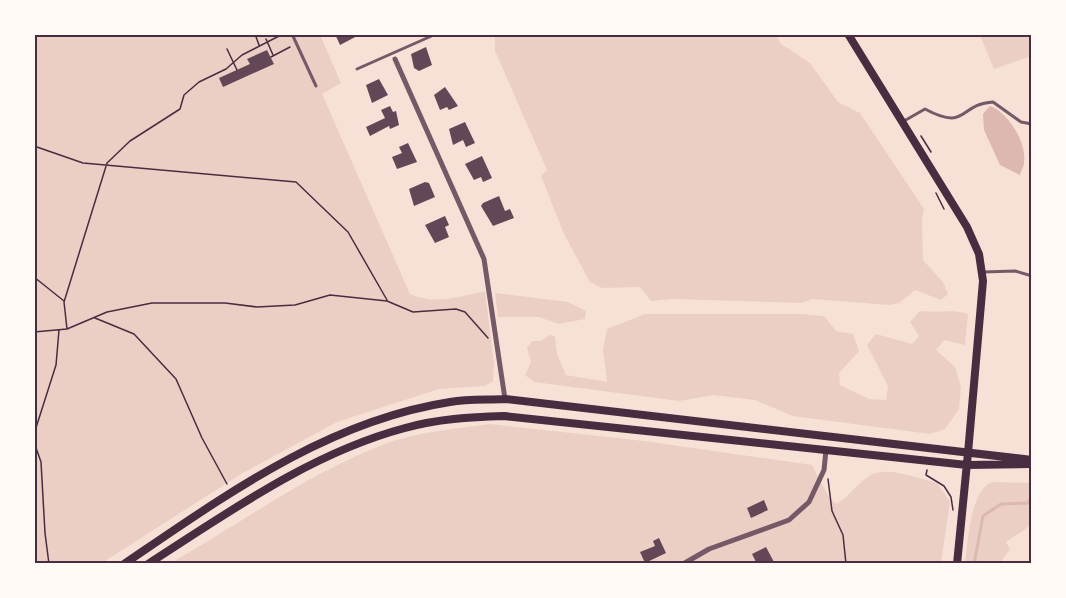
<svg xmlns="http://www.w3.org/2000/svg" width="1066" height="598" font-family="'Sofia Sans Condensed',sans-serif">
  <rect width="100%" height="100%" fill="#f7e1d7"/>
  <path fill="#ebcfc5" d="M34,35H320L341,83L322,94L410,294C434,305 460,297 485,291L494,365L493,381L485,386L439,389L337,422L241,474L102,563H35Z
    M495,35H776L781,44L810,63L838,102L860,113L924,209L922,221L923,260L943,282L948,294L941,300L915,290L899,303L889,305L812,299L802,303L672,299L651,301L640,287L602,288L590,282L564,234L541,176L547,170L495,51Z
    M980,35H1031V56L994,69Z
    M495,293L568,302L586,311L585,319L558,324L539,317H498Z
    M920,311C936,313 953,309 968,314L965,345L944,340L936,350L955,367L961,387L959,409L945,429L930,434L793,416L755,400L713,395L679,401L534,382L525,375L531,362L527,348L532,341H541L549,335L555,336L557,354L566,375L607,382L603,350L607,329L645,314H801L824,316L836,331L853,334L859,351L839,373L840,385L869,399L886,400L888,386L867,345L876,334L912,344L919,336L910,322Z
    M490,424L644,441L812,465L830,499L837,504C849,496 857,484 869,476C885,465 919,479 937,483L950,502L941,563L169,564C240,524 305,475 382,445C415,432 455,429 490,424Z
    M993,482L1031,483V525L1006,542L1010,549L1000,563H965C968,543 970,488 993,482Z"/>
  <path fill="#dcb8b0" d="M990,106C1008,112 1027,143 1024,162C1024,168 1021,170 1020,175L1000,165L984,130L983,114Z"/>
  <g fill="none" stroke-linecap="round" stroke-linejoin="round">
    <path stroke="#dcb8b0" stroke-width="3" d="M974,564L983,516L1001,504L1028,503L1032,496"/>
  </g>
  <path fill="#644757" d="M335,34H361L340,45Z
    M426,47L432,65L419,71L414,68L411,54Z
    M267,50L274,64L223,87L219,78L250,64L247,59Z
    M379,79L388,95L372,103L366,85Z
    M445,87L458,106L449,110L447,107L440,110L434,95Z
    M390,106L393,112L396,111L399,125L390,129L389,126L370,136L366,127L385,118L381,110Z
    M465,122L475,143L466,147L463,140L453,145L449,129Z
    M408,143L417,162L397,169L392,157L402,153L399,147Z
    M482,156L492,178L483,182L481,177L474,180L465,164Z
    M425,182L429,183L435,197L414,206L409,189Z
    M499,196L505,211L510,209L514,218L493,226L481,206L483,203Z
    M445,216L449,225L445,227L449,237L435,243L425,225Z
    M764,500L768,510L751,518L747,508Z
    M659,538L666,553L645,563L640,552L655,546L653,541Z
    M766,547L775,564H757L752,554Z"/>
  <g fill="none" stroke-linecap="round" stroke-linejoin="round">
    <path stroke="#4a2c40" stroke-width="1.5" d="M255,34L259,45
      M266,39L273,55
      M227,49L237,70
      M271,57L290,47
      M921,136L931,152
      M34,146L83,163L296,182L348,232L387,300
      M936,193L944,209
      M34,277L64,301
      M95,318L134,334L176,379L202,438L227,484
      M67,329L64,302L107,163L130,141L180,109L184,95L199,82L226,69L242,55L283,34
      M34,332L67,329L107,312L152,303H225L257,307L295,305L330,295L387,301L413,312L456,309L465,312L488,338
      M34,434L56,365L59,330
      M34,442L41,462L45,533L49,564
      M927,470L926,475L944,486L951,497L953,510
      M828,479L832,511L843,535L846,564"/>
    <path stroke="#755966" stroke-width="3" d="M292,34L316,86
      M357,69L436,34
      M904,121L925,109C968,132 958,104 993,102L1021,122L1032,124
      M983,272L1015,271L1032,276"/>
    <path stroke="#755966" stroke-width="5" d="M395,59L484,259L505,399
      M683,564L709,549L789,520L809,502L824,470L826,450"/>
    <path stroke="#4a2c40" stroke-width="8" d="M848,34L967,227L979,254L983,281L968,453"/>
    <path stroke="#4a2c40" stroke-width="8" d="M124,564C226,495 327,421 450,402C468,399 487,400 505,399L1032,460
      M148,564C229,512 311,453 405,428C437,419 470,417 504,416L967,465L1030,464
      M957,564L968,453"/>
  </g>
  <rect width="1066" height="598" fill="none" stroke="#fffaf5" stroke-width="72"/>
  <rect x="36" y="36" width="994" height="526" fill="none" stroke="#4a2c40" stroke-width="2"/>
</svg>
